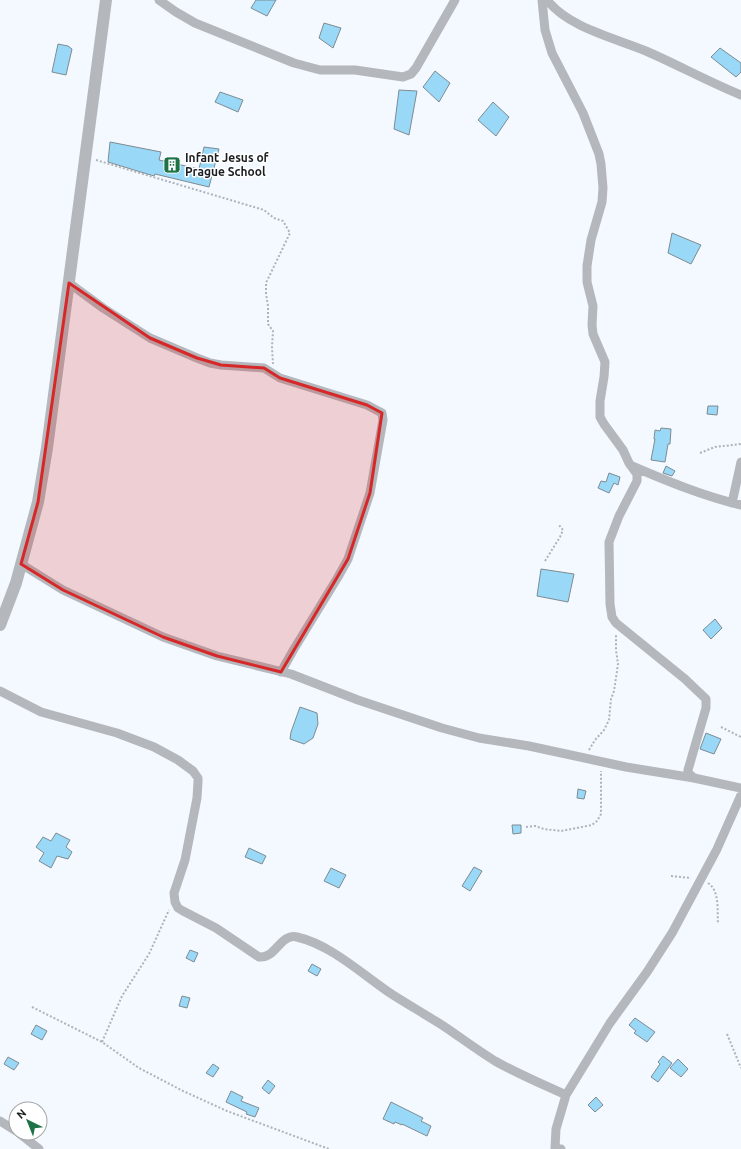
<svg xmlns="http://www.w3.org/2000/svg" width="741" height="1149" font-family="Ubuntu,sans-serif">
  <rect width="100%" height="100%" fill="#f3f9ff"/>
  <path fill="#99d8f6" stroke="#7f8b91" d="M256,0H276L267,16L251,8Z
    M324,23L341,28L333,48L319,38Z
    M58,44L68,46L72,49L66,75L52,72Z
    M720,48L741,63V72L736,77L711,57Z
    M435,71L450,83L439,102L423,87Z
    M399,90L417,91L409,135L394,129Z
    M220,92L243,100L238,112L215,102Z
    M493,102L509,117L496,136L478,120Z
    M110,142L161,152L159,160L199,169L204,147L219,149L209,187L155,174L154,176L108,162Z
    M672,233L701,245L691,264L668,253Z
    M708,406H718L717,415L707,414Z
    M661,428L671,429L670,444H668L665,462L651,460L655,439H654L655,430L660,431Z
    M666,466L675,471L672,476L663,473Z
    M609,473L620,477L618,485L614,483L609,493L598,488L601,481L606,482Z
    M541,569L574,574L568,602L537,596Z
    M715,619L722,628L711,639L703,630Z
    M300,707L317,713L318,724L313,738L304,744L290,739L291,732Z
    M706,733L721,739L714,754L700,749Z
    M578,789L586,791L584,799L577,798Z
    M512,825H521V833L513,834Z
    M56,833L70,840L66,847L72,852L68,859L57,856L51,868L39,861L44,853L36,847L43,837L51,841Z
    M249,848L266,856L262,864L245,857Z
    M474,867L482,871L470,891L462,886Z
    M331,868L346,875L339,888L324,881Z
    M190,950L198,953L194,962L186,958Z
    M312,964L321,969L317,976L308,971Z
    M182,996L190,998L187,1008L179,1006Z
    M635,1018L655,1032L647,1042L634,1033L636,1031L629,1025Z
    M36,1025L47,1031L42,1040L31,1034Z
    M663,1056L672,1063L658,1082L651,1077L660,1064L658,1062Z
    M8,1057L19,1063L14,1070L4,1064Z
    M678,1059L688,1069L681,1077L670,1068Z
    M213,1064L219,1068L213,1077L206,1073Z
    M268,1080L275,1086L269,1094L262,1088Z
    M231,1091L243,1097L241,1101L259,1108L255,1117L246,1114L247,1112L226,1102Z
    M596,1097L603,1105L595,1112L588,1105Z
    M391,1102L423,1118L421,1121L431,1126L427,1136L402,1124V1125L395,1122L394,1124L383,1119Z"/>
  <g fill="none" stroke-linecap="round" stroke-linejoin="round">
    <path stroke="#adb3b8" stroke-width="2" stroke-dasharray="2 2" stroke-linecap="butt" d="M96,160L264,210L274,218L283,221L290,233L266,283V294L268,306V324L273,331L272,347L273,364
      M700,453L715,447L741,444
      M545,561L560,537L563,530L559,525
      M721,727L741,737
      M589,750L595,740L604,730L609,720L611,699L614,691L618,664L616,650V634
      M526,827L535,826L544,829L561,831L592,825L597,821L601,814V771
      M671,876L691,878
      M708,883C720,891 717,910 718,923
      M32,1007L102,1042L139,1068L183,1091L227,1111L329,1149
      M727,1034L741,1068
      M102,1042L122,996L149,954L169,910"/>
    <path stroke="#b4b7bc" stroke-width="9" d="M159,0L176,12L195,23L294,63L320,70H355L403,77L411,74L416,68L455,0
      M542,0L545,30L552,53L583,113L599,154L601,164L603,188L602,202L591,240L587,266V282L593,306L592,325L593,334L605,362L604,377L600,401V417L604,424L623,450L629,463L637,474V481L619,516L609,542L610,604L612,617L616,623L685,679L706,699V708L688,770V773L694,778
      M547,0C569,28 615,38 646,51C678,65 709,82 741,95
      M69,283L103,308L150,338L197,358L210,363L221,365L264,368L280,378L367,405L382,413L383,420L370,493L348,559L338,577L294,649L281,672
      M632,466C667,481 703,496 741,505
      M732,503L741,462
      M21,564L63,590L163,637L217,656L291,674L358,700L442,728L479,738L529,746L626,767L694,778L741,788
      M0,691L41,712L117,733L154,747L178,760L193,771L198,778V782L197,798L185,860L174,893L175,902L178,908L183,911L216,928L259,957C276,959 280,933 297,937C332,945 364,976 393,995C409,1005 426,1015 442,1025C460,1037 477,1050 495,1061C518,1074 542,1084 566,1095
      M0,1121L16,1131
      M19,1133L39,1149
      M561,1149L555,1148L556,1129L566,1095L610,1023L647,972L672,933L717,849L741,795"/>
    <path stroke="#b4b7bc" stroke-width="12" d="M0,625L16,583L38,502L47,448L106,0"/>
  </g>
  <path fill="#d62828" fill-opacity="0.2" stroke="#d62828" stroke-width="3" stroke-linejoin="round" d="M69,283L150,338L197,358L221,365L264,368L280,378L367,405L382,413L370,493L348,559L281,672L217,656L163,637L63,590L21,564L38,502Z"/>
  <defs>
    <g id="building-square" transform="scale(0.9)"><rect x="-9" y="-9" width="18" height="18" rx="4" fill="#1e7346" stroke="#fff"/><path d="M-4-6H4V6H1V3H-1V6H-4ZM-2.5-4.3h1.7v1.8h-1.7ZM.8-4.3h1.7v1.8H.8ZM-2.5-1h1.7V.8h-1.7ZM.8-1h1.7V.8H.8Z" fill="#fff"/></g>
  </defs>
  <g fill-rule="evenodd">
    <use href="#building-square" x="172" y="165"/>
  </g>
  <g text-anchor="middle" stroke-width="3" stroke-linejoin="round" paint-order="stroke">
    <g font-size="12" font-weight="bold" fill="#1b1e21" stroke="#fff" text-anchor="start">
      <text x="185" y="162">Infant Jesus of<tspan x="185" dy="14">Prague School</tspan></text>
    </g>
  </g>
  <g transform="translate(28 1121) rotate(317)"><circle r="19" fill="#ffffff" stroke="#a4a5a6"/>
  <path d="M0-3L7 15L0 10L-7 15Z" fill="#1e7346"/>
  <text y="-6" font-size="11" font-weight="bold" text-anchor="middle" fill="#1b1e21">N</text>
  </g>
</svg>
